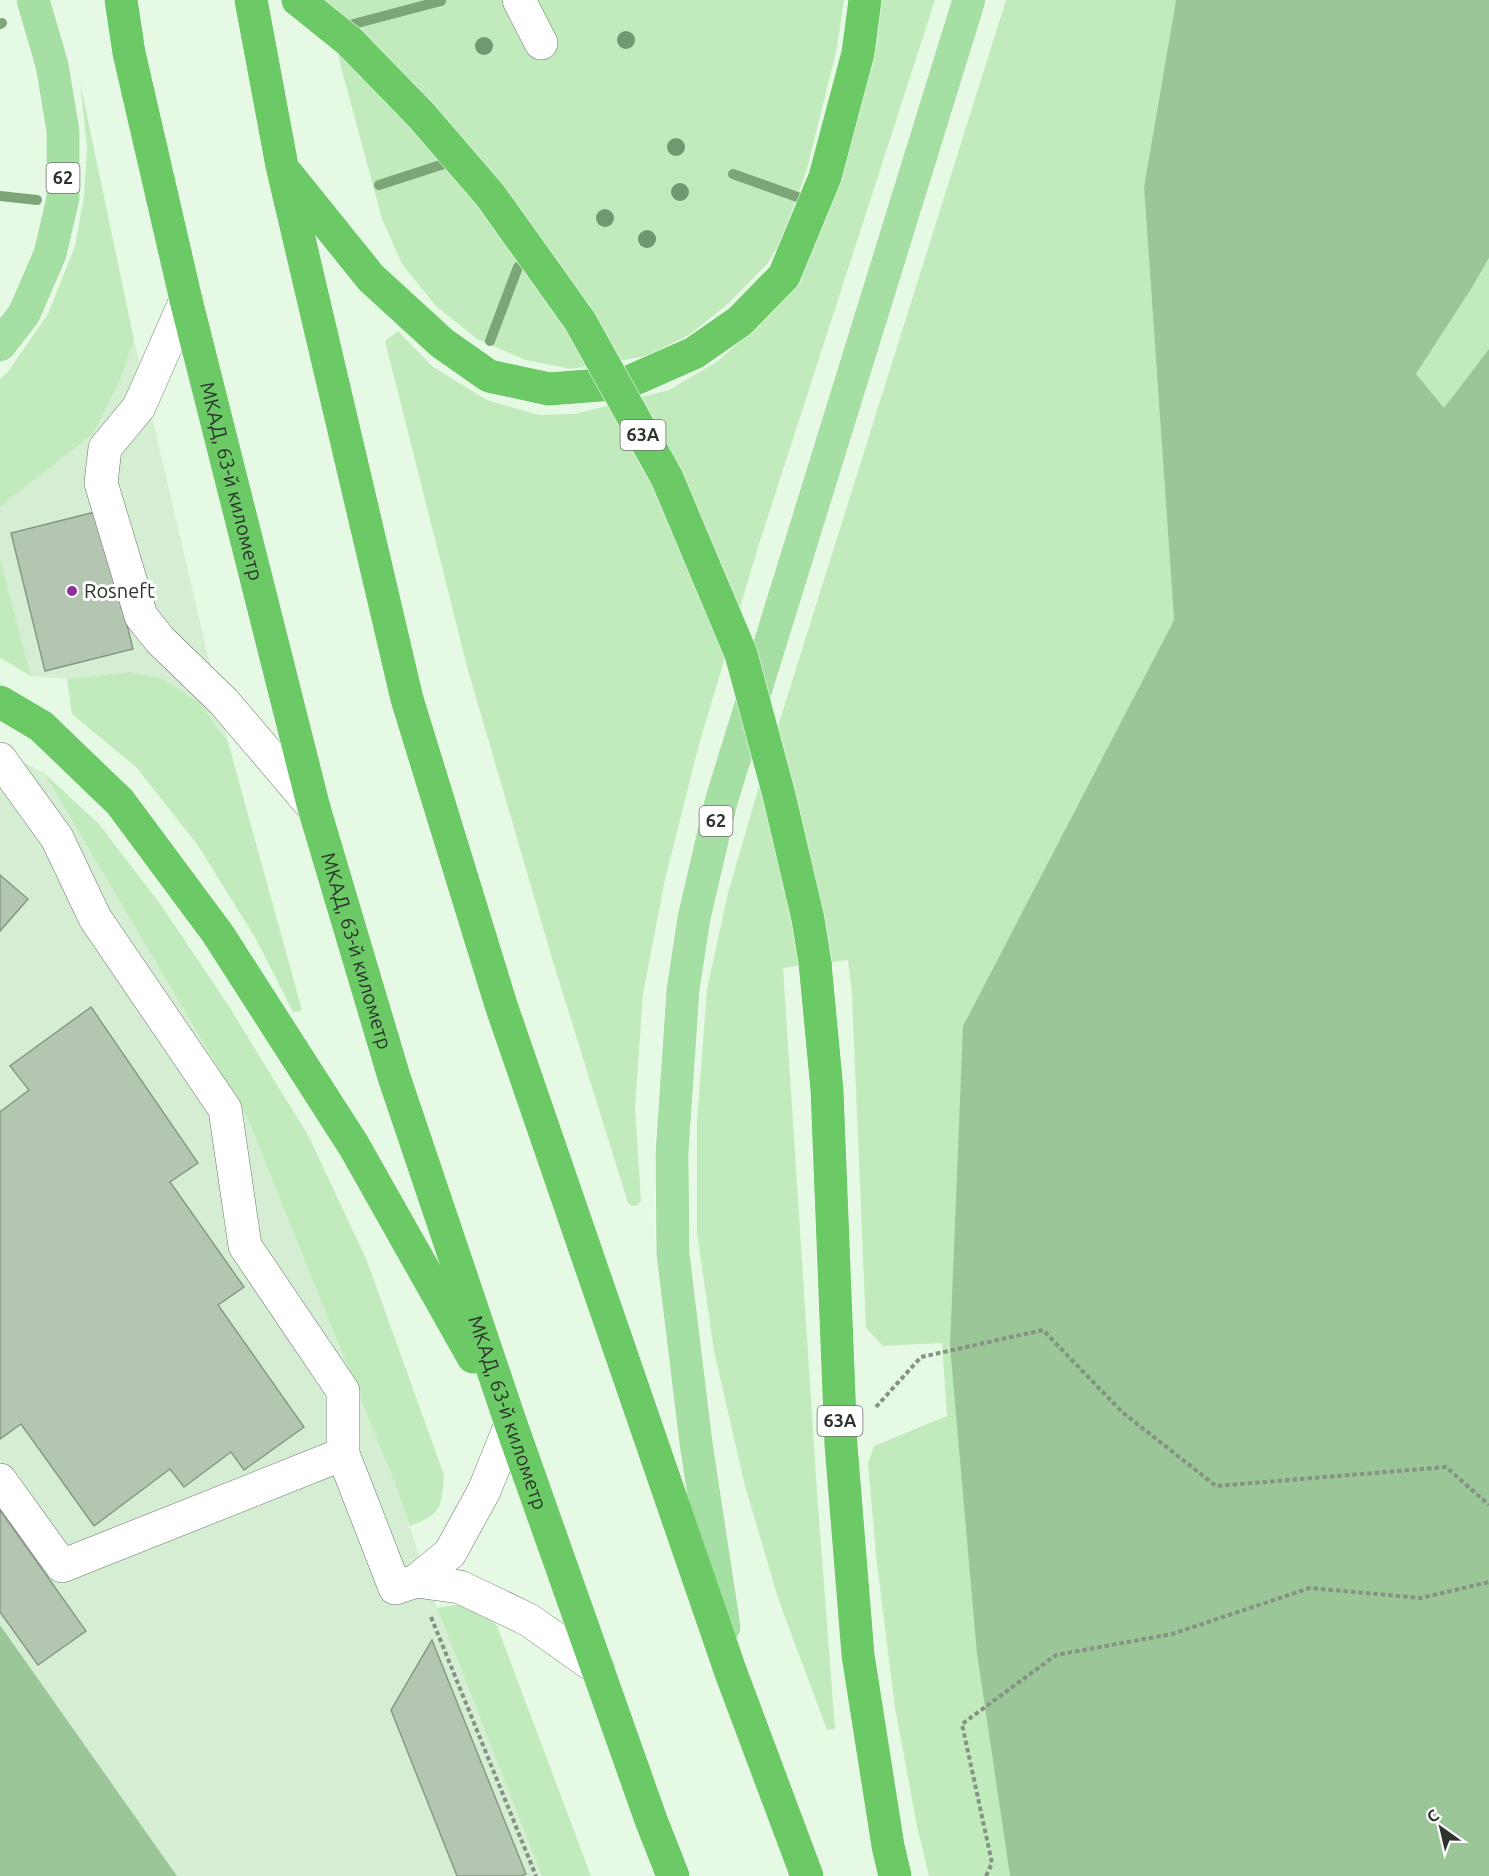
<svg xmlns="http://www.w3.org/2000/svg" width="1489" height="1876" font-family="Ubuntu,sans-serif">
  <rect width="100%" height="100%" fill="#e6f9e4"/>
  <path fill="#d5eed3" d="M134,340L228,742L200,703L128,672L67,679L31,676L0,558V507L93,434L121,378Z
    M0,750L44,773L247,1117L395,1484L437,1608L542,1876H177L0,1625Z"/>
  <path fill="#c1ebbd" d="M323,0H844L837,48L807,169L781,241L768,263L728,304L689,335L647,356L571,369L526,360L477,339L436,306L402,264L382,219Z
    M881,0H935L759,544L700,741L665,879L643,994L635,1107L641,1200L638,1205L632,1206L628,1203L551,955L468,670L385,341L398,331L433,367L487,400L539,415L575,414L669,390L718,361L773,312L798,281Z
    M1006,0H1176L1144,187L1174,620L963,1026L977,1654L1010,1876H929L917,1826L895,1708L876,1555L868,1464L874,1446L947,1416L942,1343L883,1346L866,1328L852,995L848,960L783,968L817,1492L835,1729L827,1730L779,1601L745,1486L714,1351L697,1233V1120L707,989L728,893L757,793Z
    M80,82L134,340L121,378L93,434L0,507V379L7,373L48,314L75,246L84,196L87,146Z
    M1489,258V349L1444,409L1416,374L1473,286Z
    M0,558L31,676L0,658Z
    M129,672L163,679L200,703L228,742L302,1010L293,1012L256,939L197,844L136,767L72,714L67,679Z
    M44,773L99,824L161,905L230,1008L309,1137L367,1261L444,1475C441,1508 443,1513 410,1526L395,1484L247,1117Z
    M462,1604L481,1609L497,1626L591,1876H542L437,1608Z"/>
  <path fill="#9bc698" d="M1176,0H1489V258L1473,286L1416,374L1444,408L1489,349V1876H1010L977,1654L950,1346L963,1026L1174,620L1144,187Z
    M0,1625L177,1876H0Z"/>
  <g fill="none" stroke-linecap="round" stroke-linejoin="round">
    <path stroke="#7ca578" stroke-width="10" d="M0,24L2,23
      M346,26L441,1
      M733,174L803,199
      M379,185L453,161
      M0,196L37,200
      M490,341L518,267"/>
  </g>
  <path fill="#b4c6b2" stroke="#889986" stroke-width="1.5" d="M99,511L133,649L45,671L11,533Z
    M0,875L28,899L0,931Z
    M91,1007L198,1163L170,1182L244,1287L218,1305L304,1427L244,1470L231,1452L184,1487L170,1469L94,1526L21,1424L0,1439V1112L29,1090L10,1066Z
    M0,1510L86,1631L38,1665L0,1612Z
    M432,1640L526,1874L521,1876H457L391,1710Z"/>
  <g fill="none" stroke-linecap="round" stroke-linejoin="round">
    <g stroke="#677866" stroke-width="34">
      <path id="minor" d="M519,0L541,43
        M186,300L139,407L105,448L101,483L141,616L160,640L224,702L314,808
        M0,759L57,838L95,918L225,1109L245,1246L343,1391V1454L395,1588L416,1581L450,1553L484,1491L511,1424
        M0,1480L62,1566L343,1454
        M416,1581L460,1587L529,1620L598,1669"/>
    </g>
    <g stroke="#fff" stroke-width="34">
      <path id="major" d="M0,345L24,314L50,254L63,198V131L52,65L33,0
        M724,1627L696,1443L673,1254L672,1153L683,990L694,918L721,802L969,0"/>
    </g>
    <g stroke="#fff" stroke-width="34">
      <g id="highway">
        <path id="s1" d="M121,0L129,53L186,300L314,808L394,1077L511,1424L651,1820L673,1876"/>
        <path d="M251,0L282,166L407,699L501,1005L731,1673L807,1876"/>
        <path d="M288,175L371,278L442,343L489,376L549,389L626,383L694,353L740,321L784,276L825,177L858,53L865,0"/>
        <path d="M0,702L41,726L120,802L218,934L354,1146L473,1357"/>
        <path d="M815,963L827,1090L841,1445L858,1655L888,1846L895,1876"/>
      </g>
    </g>
    <path stroke="#859284" stroke-width="4" stroke-dasharray="4.5 3" stroke-linecap="butt" d="M876,1407L921,1357L1043,1330L1122,1412L1216,1486L1446,1467L1489,1505
      M431,1617L536,1876
      M986,1876L992,1863L962,1724L1056,1655L1172,1634L1310,1588L1421,1598L1489,1582"/>
    <use href="#minor" stroke="#fff" stroke-width="33"/>
    <use href="#major" stroke="#a6dfa3" stroke-width="33"/>
    <use href="#highway" stroke="#6bca66" stroke-width="33"/>
    <g stroke="#fff" stroke-width="34" stroke-linecap="butt">
      <path id="highway-bridge" d="M298,0L349,41L421,115L490,195L580,321L667,478L741,654L779,795L808,919L815,963"/>
    </g>
    <use href="#highway-bridge" stroke="#6bca66" stroke-width="33"/>
  </g>
  <g fill="#6f996e">
    <circle cx="626" cy="40" r="9"/>
    <circle cx="484" cy="46" r="9"/>
    <circle cx="676" cy="147" r="9"/>
    <circle cx="680" cy="192" r="9"/>
    <circle cx="605" cy="218" r="9"/>
    <circle cx="647" cy="239" r="9"/>
  </g>
  <circle fill="#8f319b" stroke="#fff" stroke-width="2" cx="72" cy="591" r="6"/>
  <g text-anchor="middle" stroke-width="6" stroke-linejoin="round" paint-order="stroke">
    <g fill="#fff" stroke="#6b716b" stroke-width="1.5">
      <rect x="46.5" y="163" width="33" height="30" rx="4.5"/>
      <rect x="620.5" y="420" width="45" height="30" rx="4.5"/>
      <rect x="699.5" y="806" width="33" height="30" rx="4.5"/>
      <rect x="817.5" y="1406" width="45" height="30" rx="4.5"/>
    </g>
    <g font-size="18" font-weight="bold" fill="#2c342c">
      <text x="63" y="184">62</text>
      <text x="643" y="441">63A</text>
      <text x="716" y="827">62</text>
      <text x="840" y="1427">63A</text>
    </g>
    <g font-size="20" fill="#2c342c" stroke="#fff">
      <text dy="7" stroke="none"><textPath href="#s1" startOffset="494">МКАД, 63-й километр</textPath></text>
      <text dy="7" stroke="none"><textPath href="#s1" startOffset="980">МКАД, 63-й километр</textPath></text>
      <text dy="7" stroke="none"><textPath href="#s1" startOffset="1466">МКАД, 63-й километр</textPath></text>
    </g>
    <g font-size="20" fill="#2c342c" stroke="#fff" text-anchor="start">
      <text x="84" y="598">Rosneft</text>
    </g>
  </g>
  <g transform="translate(1441 1828) rotate(326)" stroke="#ffffff" stroke-width="4.5" paint-order="stroke">
  <path d="M0-4.5L10 22L0 15L-10 22Z" fill="#2c342c"/>
  <text y="-9" font-size="16" font-weight="bold" text-anchor="middle" fill="#2c342c">С</text>
  </g>
</svg>
